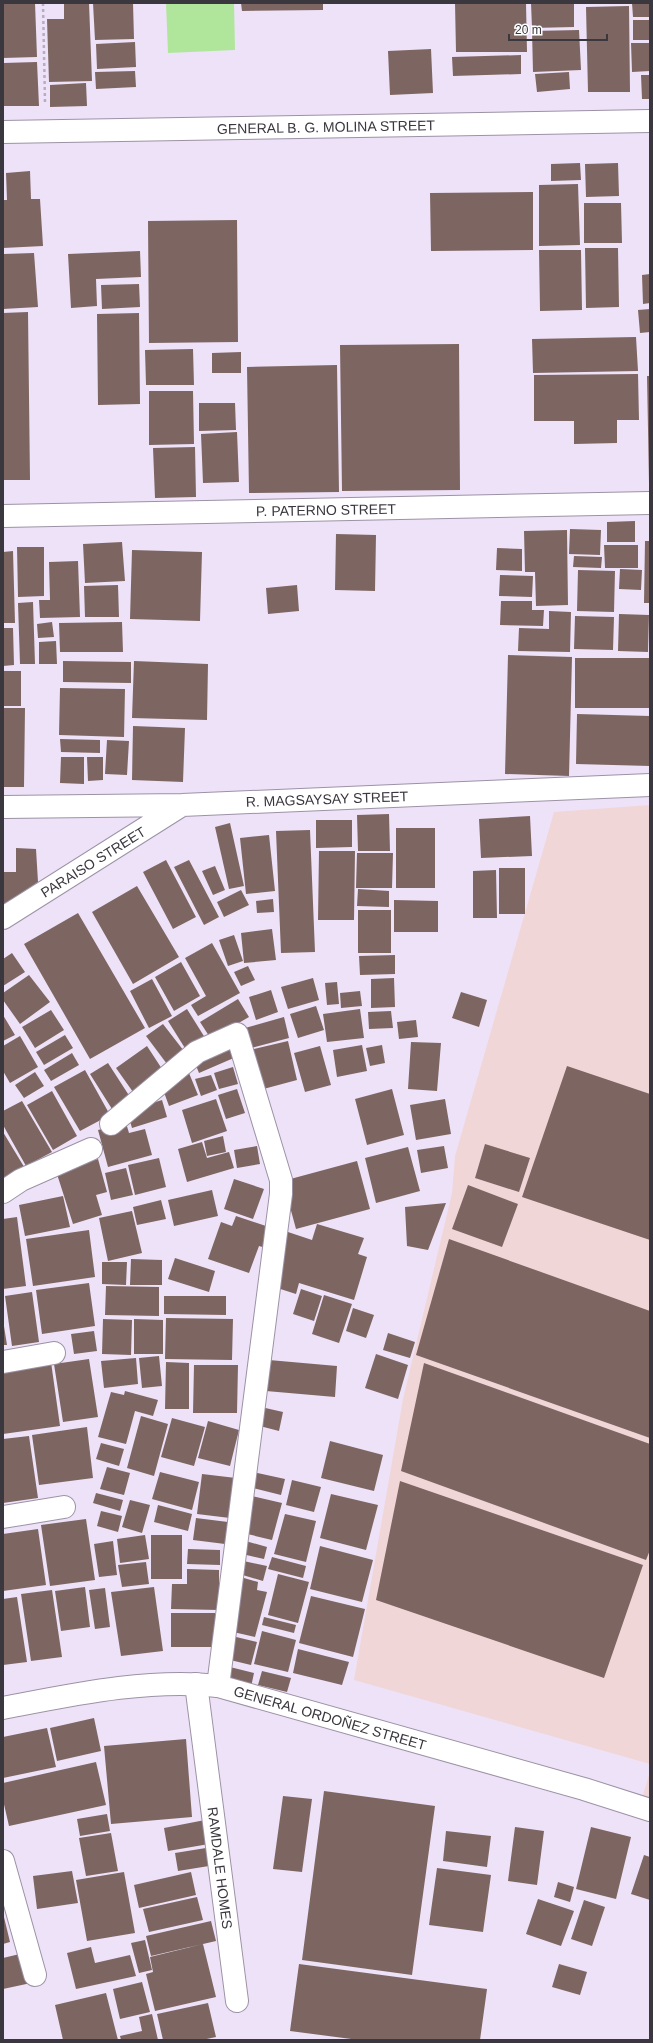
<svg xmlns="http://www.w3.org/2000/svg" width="653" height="2043" font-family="Helvetica,sans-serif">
  <rect width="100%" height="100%" fill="#eee2f8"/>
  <path fill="#f1d6d8" d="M650,805V1764L354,1680L403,1399L452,1193L455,1156L554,812Z
    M650,1772V1801L642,1798Z"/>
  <path fill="#b0e69c" d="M166,3H234L235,50L168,53Z"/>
  <path fill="#7d6562" d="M3,3H35L37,57L3,58Z
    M64,3H89L92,81L49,82L47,19H64Z
    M93,3H133L134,39L95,40Z
    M241,3H323V10L242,11Z
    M455,3H526L527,52H456Z
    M531,3H574V27L532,28Z
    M632,3H650V17H633Z
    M629,6L630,92H588L586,7Z
    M633,20H650V40H633Z
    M579,30L581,70L533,72L532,31Z
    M135,42L136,67L97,69L96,44Z
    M631,43H650V71L632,72Z
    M431,49L433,93L390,95L388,51Z
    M521,55V74L453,76L452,57Z
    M37,62L39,106H3V63Z
    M135,71L136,87L96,89L95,72Z
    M569,72L570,89L537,92L535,74Z
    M641,75H650V99H642Z
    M86,83L87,106L50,107V85Z
    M580,163L581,180L551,181V164Z
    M618,163L619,196L586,197L585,164Z
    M30,171L31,199H40L43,246L3,248V200H7L6,173Z
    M578,184L580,245L539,246V185Z
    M533,192V250L431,251L430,193Z
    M584,203H621L622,243H584Z
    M237,220L238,342L149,343L148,221Z
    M585,248H618L619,307L586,308Z
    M539,250H581L582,310L540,311Z
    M140,251L141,277L96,279L97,306L71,308L68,254Z
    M34,253L38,307L3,309V254Z
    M650,274V303L643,304L642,275Z
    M139,284L140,307L102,309L101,285Z
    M650,309V332L640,333L638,310Z
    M28,312L30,480H3V313Z
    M139,313L140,404L98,405L97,314Z
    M636,337L638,371L533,373L532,339Z
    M459,344L460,490L342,491L340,345Z
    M193,349L194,385H146L145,350Z
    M241,352V373H212V353Z
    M337,365L339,492L249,493L247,367Z
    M638,374L639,420H617V443L574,444V421H534V375Z
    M647,376H650V483H649Z
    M149,391H193L194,444L149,445Z
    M199,403H235L236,430L199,431Z
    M237,432L239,482L203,483L201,434Z
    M195,447L196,497L155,498L153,448Z
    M635,521V542H607V522Z
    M570,529L601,530L600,555L569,554Z
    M567,530L568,605L536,606L535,572H525L524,531Z
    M336,534L376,535L375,591L335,590Z
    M645,541H650V603H644Z
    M122,542L125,581L85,583L83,544Z
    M604,545H638V568H605Z
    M17,547H44V596L18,597Z
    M497,548L522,549V571L496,570Z
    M132,550L202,552L200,621L130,619Z
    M13,551L15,623H3V552Z
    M574,556L602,557L601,568L573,567Z
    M78,561L80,617L40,618L39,600H50L49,562Z
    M620,569L642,570L641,590L619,589Z
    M578,570L615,571L614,612L577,611Z
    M500,575L533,576L532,597L499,596Z
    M118,585L119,617H85L84,586Z
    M297,585L299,611L268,614L266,588Z
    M501,601H532V610H544L543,626L500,625Z
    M33,602L35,664H20L18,603Z
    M549,611L571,612L570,652L518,651L519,628L549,629Z
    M619,614L649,615L648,652L618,651Z
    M575,616L614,617L613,650L574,649Z
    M52,622L54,637L38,638L37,624Z
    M122,622L123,652H60L59,623Z
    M3,628H13L14,665L3,666Z
    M56,641L57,664H39V642Z
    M508,655L572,657L569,776L505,774Z
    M575,658H650V708H575Z
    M63,661L131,662V683L63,682Z
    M134,661L208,664L207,720L132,718Z
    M3,671H21V706H3Z
    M60,688L125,689L124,737L59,735Z
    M3,708H25L24,787H3Z
    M577,714L650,716V766L576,764Z
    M133,726L185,728L183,782L132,780Z
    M60,739L100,740V753L61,752Z
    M107,740L129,741L127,775L105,774Z
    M61,757H84V784L60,783Z
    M87,757H103V780L88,781Z
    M389,814L390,851H358L357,815Z
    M530,816L532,856L481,858L479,819Z
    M316,820H352V847L316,848Z
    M230,823L244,886L229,889L215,827Z
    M396,828H435V888H396Z
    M310,830L315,952L281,953L276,831Z
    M269,835L275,891L246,894L240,838Z
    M16,848L36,849L38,882L3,906V872H16Z
    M319,851H355L354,920H318Z
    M357,853H393L392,888H356Z
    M166,860L196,917L173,929L143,872Z
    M189,860L219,917L204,925L174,867Z
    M215,866L225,890L213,895L202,871Z
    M499,868H525V914H499Z
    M496,870L497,918H473V871Z
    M137,886L179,957L133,984L92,912Z
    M358,889L389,891V907L357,906Z
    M241,890L249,905L224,917L217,902Z
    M273,899L274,912L257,913L256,901Z
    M394,900L438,901V932H394Z
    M358,910H391V953H358Z
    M78,913L145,1028L90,1059L24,944Z
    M272,929L276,960L244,963L241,933Z
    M234,935L243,961L228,966L219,940Z
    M212,943L240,993L198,1016L191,1005L206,996L185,958Z
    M12,953L25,972L3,986V959Z
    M395,955V974L360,975L359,956Z
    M181,962L200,996L174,1011L155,977Z
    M248,966L255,980L241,986L234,972Z
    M29,975L50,1002L20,1024L3,1000V993Z
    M313,978L319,1000L288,1009L281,987Z
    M394,978L395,1007L371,1008V979Z
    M152,979L172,1016L149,1028L130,991Z
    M337,982L339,1004L327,1005L325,983Z
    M271,990L278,1012L256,1020L249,997Z
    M360,991L362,1006L341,1008L340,993Z
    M461,992L487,1000L479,1027L452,1018Z
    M238,999L249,1017L211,1039L200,1022Z
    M316,1006L324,1030L298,1038L290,1014Z
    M187,1009L207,1041L188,1053L168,1021Z
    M360,1009L364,1038L327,1042L323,1014Z
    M51,1010L64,1030L35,1048L22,1027Z
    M391,1011L393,1028L369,1029L368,1012Z
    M3,1015L15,1035L3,1041Z
    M284,1017L289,1038L251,1048L245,1028Z
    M416,1020L418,1037L399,1039L397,1022Z
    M163,1024L187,1055L170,1068L146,1036Z
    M65,1035L73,1048L44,1065L36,1052Z
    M20,1036L38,1067L10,1083L3,1071V1046Z
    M288,1041L297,1080L256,1091L246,1051Z
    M411,1042L441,1043L437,1091L408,1089Z
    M230,1043L236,1057L199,1073L193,1058Z
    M362,1045L367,1071L337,1077L333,1050Z
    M382,1045L385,1063L370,1066L366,1048Z
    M147,1046L164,1072L133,1092L116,1068Z
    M320,1046L331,1085L305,1092L294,1053Z
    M72,1053L79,1065L51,1081L44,1070Z
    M108,1063L130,1097L112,1109L90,1074Z
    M567,1066L650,1094V1240L522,1197Z
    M233,1067L238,1084L219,1089L214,1073Z
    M85,1070L110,1115L80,1131L54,1087Z
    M35,1072L44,1086L24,1098L15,1085Z
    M189,1073L198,1095L169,1106L161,1084Z
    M211,1075L217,1090L201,1096L195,1079Z
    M237,1089L245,1113L226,1119L218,1095Z
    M392,1089L404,1135L367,1145L355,1099Z
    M52,1091L77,1136L53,1150L27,1105Z
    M216,1099L227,1131L192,1143L182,1110Z
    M445,1099L451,1134L416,1140L410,1105Z
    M162,1100L167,1117L132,1128L127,1111Z
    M22,1101L52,1152L26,1166L3,1125V1111Z
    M126,1123L129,1133L145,1129L152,1155L108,1167L98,1130Z
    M3,1132L26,1170L3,1183Z
    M223,1136L226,1152L207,1156L204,1141Z
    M202,1142L207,1158L229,1152L234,1168L187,1182L178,1149Z
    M485,1144L530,1158L519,1192L475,1178Z
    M257,1146L260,1164L237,1168L234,1150Z
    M444,1146L448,1168L421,1173L417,1150Z
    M408,1147L420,1191L376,1203L365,1158Z
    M159,1158L166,1187L135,1195L128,1165Z
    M98,1159L107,1192L96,1195L102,1215L73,1224L56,1171Z
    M357,1161L370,1209L296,1229L283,1181Z
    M126,1168L133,1195L111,1200L105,1173Z
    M234,1179L264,1189L253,1219L224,1209Z
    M468,1185L518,1204L502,1247L452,1229Z
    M212,1190L218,1216L174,1226L168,1200Z
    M63,1196L70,1227L25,1236L19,1205Z
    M161,1200L166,1219L137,1225L133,1207Z
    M446,1203L428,1250L407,1246L405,1207Z
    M132,1211L142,1253L108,1261L99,1218Z
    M236,1216L272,1228L266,1248L259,1246L249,1273L208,1259L221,1222L232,1226Z
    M17,1217L26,1286L3,1289V1219Z
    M317,1224L364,1238L358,1254L367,1257L354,1300L299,1283L296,1294L271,1286L288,1232L312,1240Z
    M89,1230L95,1277L33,1286L26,1239Z
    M449,1239L650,1311V1438L416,1355Z
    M175,1258L215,1271L209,1292L168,1279Z
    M131,1259L162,1260V1285H130Z
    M102,1262H127L126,1285L102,1284Z
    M89,1283L95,1326L42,1334L36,1290Z
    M106,1286L159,1287V1316L105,1315Z
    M301,1289L322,1296L314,1321L293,1314Z
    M32,1292L39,1342L12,1346L5,1296Z
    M324,1295L352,1304L339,1343L312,1334Z
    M164,1296H226V1315L164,1314Z
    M353,1308L374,1315L366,1338L346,1331Z
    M166,1318L233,1319L232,1360L165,1359Z
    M103,1319L132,1320L131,1355L102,1354Z
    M134,1319L163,1320V1354H134Z
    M3,1320L7,1345H3Z
    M94,1331L97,1351L74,1354L71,1334Z
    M388,1333L415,1342L410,1358L383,1350Z
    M376,1354L408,1365L398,1399L365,1388Z
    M159,1356L162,1386L142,1388L139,1358Z
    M136,1358L138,1384L104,1388L101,1361Z
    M89,1359L98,1417L63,1422L54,1364Z
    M269,1360L337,1366L335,1397L266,1391Z
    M51,1362L60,1426L3,1434V1369Z
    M166,1362L189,1363V1409H165Z
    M424,1363L650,1444V1550L646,1560L401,1471Z
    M194,1365H238L237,1413H193Z
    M125,1391L158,1400L153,1416L135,1411L126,1444L98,1437L111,1392L124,1395Z
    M261,1407L283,1412L279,1431L256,1425Z
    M141,1416L168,1424L154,1476L127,1468Z
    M172,1418L205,1427L194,1466L161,1457Z
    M208,1421L239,1430L230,1466L198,1458Z
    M87,1427L93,1478L39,1485L32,1435Z
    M29,1436L38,1498L3,1503V1439Z
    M330,1441L383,1455L374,1491L321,1478Z
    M101,1443L124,1449L119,1466L96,1459Z
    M107,1467L130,1473L124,1495L100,1489Z
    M160,1472L199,1482L192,1510L152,1499Z
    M253,1472L285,1479L281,1495L249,1487Z
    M202,1474L236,1478L230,1518L197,1514Z
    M292,1480L321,1487L314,1512L286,1505Z
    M400,1481L643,1565L604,1678L376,1600Z
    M96,1493L123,1500L120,1511L93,1503Z
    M331,1494L378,1505L366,1550L320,1538Z
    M248,1495L282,1503L272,1540L239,1532Z
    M130,1500L150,1505L142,1533L122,1527Z
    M158,1505L192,1514L188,1531L154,1522Z
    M101,1511L122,1516L118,1532L97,1526Z
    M285,1514L316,1521L306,1562L274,1554Z
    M196,1518L228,1522L225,1544L193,1540Z
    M86,1519L95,1580L50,1586L41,1525Z
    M38,1529L46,1585L3,1591V1534Z
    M145,1535L149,1559L120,1563L117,1539Z
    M151,1535H182V1579H151Z
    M242,1540L267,1547L264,1559L238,1553Z
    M113,1541L117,1575L99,1577L94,1544Z
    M320,1546L373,1560L362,1602L310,1589Z
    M188,1549L220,1550V1565L187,1564Z
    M272,1557L306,1566L303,1578L268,1569Z
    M239,1560L267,1566L263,1581L236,1573Z
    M146,1562L149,1584L122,1587L118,1565Z
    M187,1569L219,1570V1610L171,1609L172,1584H187Z
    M278,1574L309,1582L298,1623L268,1615Z
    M237,1576L258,1582L257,1590L267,1592L255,1637L229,1631Z
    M85,1587L90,1627L61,1631L55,1591Z
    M154,1587L163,1651L121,1656L111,1592Z
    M105,1588L110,1627L95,1629L89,1590Z
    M52,1590L62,1657L31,1661L21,1594Z
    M311,1596L365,1609L353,1657L299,1643Z
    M17,1597L27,1662L3,1665V1599Z
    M171,1613H215V1647H171Z
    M264,1617L296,1625L294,1633L262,1625Z
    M262,1631L296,1640L288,1672L254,1664Z
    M232,1636L257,1642L251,1665L226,1659Z
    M298,1649L349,1662L342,1685L293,1673Z
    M230,1667L254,1673L251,1687L227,1681Z
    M262,1671L291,1678L287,1692L258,1685Z
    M94,1718L101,1751L57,1761L50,1728Z
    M47,1728L56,1767L3,1778V1737Z
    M186,1739L192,1817L111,1824L104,1746Z
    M96,1762L106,1805L9,1826L3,1800V1783Z
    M324,1791L435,1806L412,1975L302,1960Z
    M283,1796L312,1799L302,1872L273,1869Z
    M107,1814L110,1831L80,1836L77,1819Z
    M205,1820L209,1844L168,1851L164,1828Z
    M515,1827L544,1831L537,1885L508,1881Z
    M591,1827L631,1837L616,1899L576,1889Z
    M446,1831L491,1836L487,1867L443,1861Z
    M111,1833L118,1871L86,1876L79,1838Z
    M206,1848L209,1866L178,1871L175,1853Z
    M644,1855L650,1857V1900L631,1894Z
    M437,1868L491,1875L483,1932L429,1925Z
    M72,1871L78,1903L37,1909L33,1876Z
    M124,1872L135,1933L87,1941L76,1880Z
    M191,1872L196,1895L139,1908L134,1885Z
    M558,1882L574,1887L570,1902L554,1897Z
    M197,1897L203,1920L149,1932L143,1909Z
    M538,1899L574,1911L561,1946L526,1934Z
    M584,1900L605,1907L592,1946L571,1939Z
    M3,1913L10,1942L3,1944Z
    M211,1921L216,1941L151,1956L146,1936Z
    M145,1940L152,1970L139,1973L131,1943Z
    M203,1944L216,1997L155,2011L146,1974L153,1972L150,1957Z
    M91,1947L95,1963L130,1955L136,1976L76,1989L67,1953Z
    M24,1953L31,1983L3,1989V1958Z
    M299,1964L487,1989L480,2040H359L290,2031Z
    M559,1964L587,1972L580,1995L552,1987Z
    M142,1982L150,2012L120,2019L113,1989Z
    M106,1993L118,2040H63L55,2005Z
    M208,2003L216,2037L202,2040H163L157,2014Z
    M152,2014L158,2040H121L120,2036L142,2031L139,2017Z"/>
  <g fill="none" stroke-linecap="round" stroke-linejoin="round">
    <g stroke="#9c92a5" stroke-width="24">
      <path id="minor" d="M3,132L650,121
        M3,516L650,503
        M3,807L182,805L650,785
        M3,918L182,805
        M111,1124L197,1052L237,1034L281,1180V1194L218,1686
        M3,1192L21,1180L91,1149
        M3,1362L54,1353
        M3,1517L64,1507
        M196,1684L237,2001
        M3,1861L35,1975"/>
    </g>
    <g stroke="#9c92a5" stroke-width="24">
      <path id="major" d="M3,1708C71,1695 148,1678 218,1686L584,1789L650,1810"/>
    </g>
    <path stroke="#b7adbf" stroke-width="2.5" stroke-dasharray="3 3" stroke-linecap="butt" d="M43,3L45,102"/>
    <use href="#minor" stroke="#fff" stroke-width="22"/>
    <use href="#major" stroke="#fff" stroke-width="22"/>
  </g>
  <g text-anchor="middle" stroke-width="4" stroke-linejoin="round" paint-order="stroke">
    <g font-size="14" fill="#3b373f" stroke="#fff">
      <text transform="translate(326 127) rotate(-1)" y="5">GENERAL B. G. MOLINA STREET</text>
      <text transform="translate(326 510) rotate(-1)" y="5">P. PATERNO STREET</text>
      <text transform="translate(327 799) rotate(-2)" y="5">R. MAGSAYSAY STREET</text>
      <text transform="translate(93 862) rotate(-32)" y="5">PARAISO STREET</text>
      <text transform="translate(330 1718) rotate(16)" y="5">GENERAL ORDOÑEZ STREET</text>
      <text transform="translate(220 1868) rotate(83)" y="5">RAMDALE HOMES</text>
    </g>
  </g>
  <rect width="653" height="2043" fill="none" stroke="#3b373f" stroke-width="8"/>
  <path d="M509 34v6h98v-6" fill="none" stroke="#3b373f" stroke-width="2"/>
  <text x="515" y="34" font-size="12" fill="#3b373f" stroke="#ffffff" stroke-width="3" paint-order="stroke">20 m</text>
</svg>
